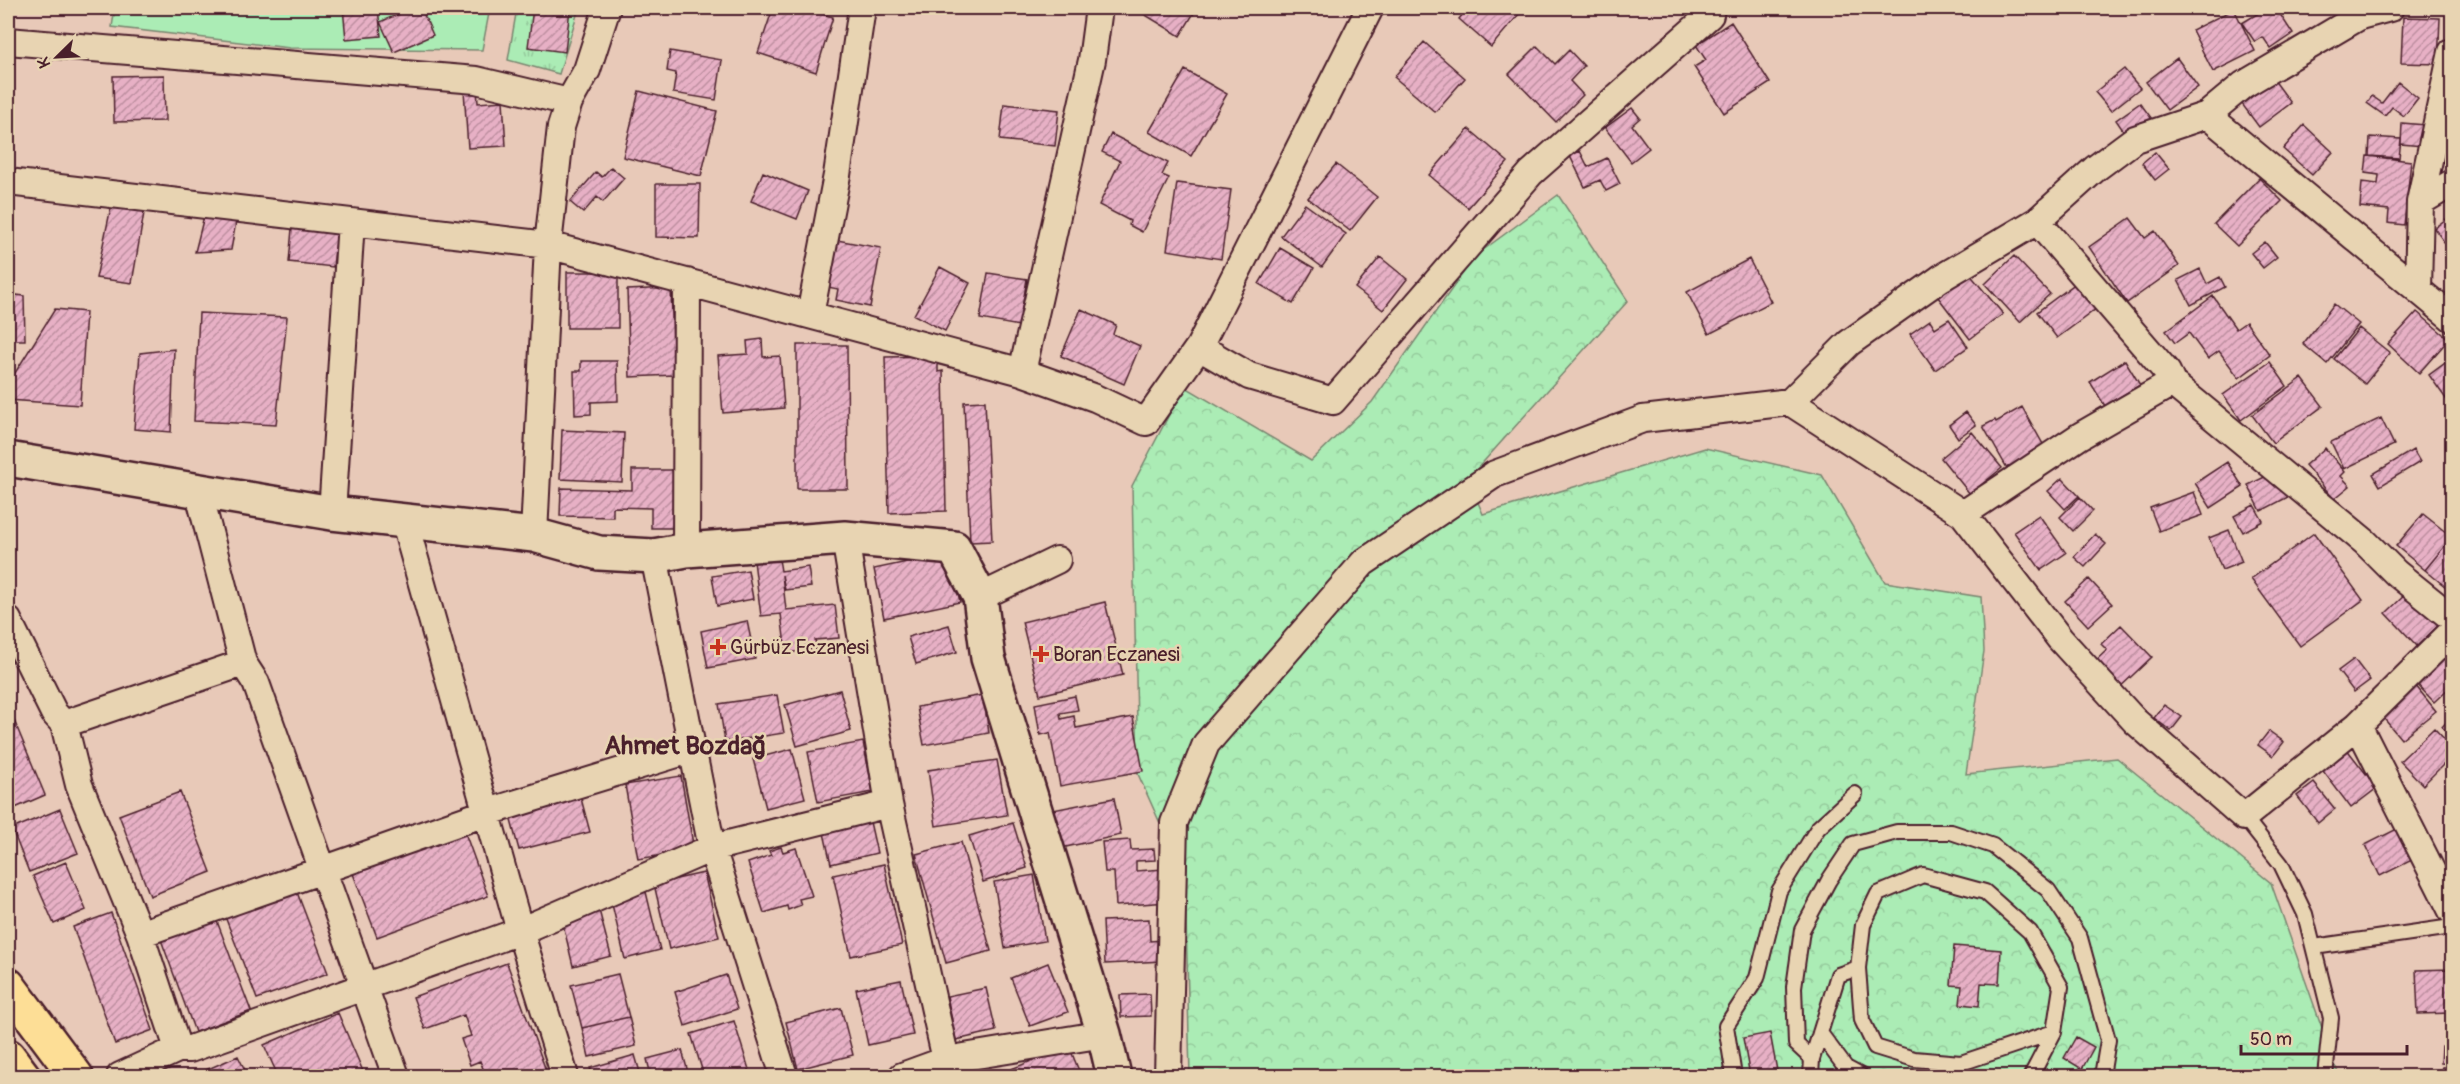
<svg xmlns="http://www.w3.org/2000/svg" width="2460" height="1084" font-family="Pangolin,sans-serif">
  <defs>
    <pattern id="forest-crowns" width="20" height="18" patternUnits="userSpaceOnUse" patternTransform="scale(1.5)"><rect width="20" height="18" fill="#abecb5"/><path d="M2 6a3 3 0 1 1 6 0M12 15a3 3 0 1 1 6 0" fill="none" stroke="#95ca9c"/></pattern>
    <pattern id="park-tufts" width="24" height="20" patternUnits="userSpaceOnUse" patternTransform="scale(1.5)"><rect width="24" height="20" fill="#abecb5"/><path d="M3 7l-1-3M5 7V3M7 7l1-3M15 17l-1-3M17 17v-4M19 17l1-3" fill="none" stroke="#95ca9c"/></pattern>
    <pattern id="building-hatch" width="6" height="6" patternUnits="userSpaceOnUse" patternTransform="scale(1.5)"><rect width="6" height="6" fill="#e7b0c5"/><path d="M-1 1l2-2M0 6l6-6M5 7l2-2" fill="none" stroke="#bd8fa0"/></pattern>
  </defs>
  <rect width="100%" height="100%" fill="#e8c9b8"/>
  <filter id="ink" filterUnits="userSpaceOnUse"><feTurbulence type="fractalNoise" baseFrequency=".0167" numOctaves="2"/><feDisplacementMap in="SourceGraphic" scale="12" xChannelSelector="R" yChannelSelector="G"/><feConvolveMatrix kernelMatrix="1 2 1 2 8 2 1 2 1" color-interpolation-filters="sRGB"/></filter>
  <g filter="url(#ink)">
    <path fill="#abecb5" stroke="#7a8670" stroke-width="1.5" d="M115,8H490L482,50L290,48L112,27Z"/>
    <path fill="url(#forest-crowns)" stroke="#7a8670" stroke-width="1.5" d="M1558,195L1628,301L1468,479L1483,514L1705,448L1822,475L1885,582L1981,597L1984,651L1966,774L2117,758L2271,883L2339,1076H1190L1185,879L1138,774L1132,486L1184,386L1311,461L1372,402L1475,256Z"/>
    <path fill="url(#park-tufts)" stroke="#7a8670" stroke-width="1.5" d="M517,8H579L559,74L508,60Z"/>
    <path fill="url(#building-hatch)" stroke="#4a1f2b" stroke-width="1.5" d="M343,8H378L381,36L346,39Z
      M413,8H421L433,35L394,52L380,22Z
      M533,8H586L585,11L570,9L565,52L528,47Z
      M773,8H802L833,17L816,72L758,53Z
      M1134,8H1197L1180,36Z
      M1465,8H1513L1520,13L1491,47L1459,19L1467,9Z
      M2267,8H2276L2293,34L2271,49L2263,37L2255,42L2242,23Z
      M2234,9L2255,51L2213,72L2192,30Z
      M2403,17L2440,18L2438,64L2401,63Z
      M1731,22L1770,83L1724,113L1694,67L1706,60L1696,45Z
      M1424,42L1465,78L1435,112L1394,77Z
      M1537,46L1555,64L1569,50L1584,66L1570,81L1583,95L1556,122L1509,74Z
      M670,51L722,60L716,100L673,93L676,73L667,71Z
      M2177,58L2198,87L2167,110L2146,82Z
      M2124,69L2140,88L2111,111L2095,92Z
      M1185,70L1227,94L1191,156L1149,132Z
      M164,75L165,121L114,122L113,76Z
      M2274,80L2291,103L2259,127L2242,104Z
      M2398,82L2418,98L2404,116L2392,107L2385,116L2367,103L2372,96L2382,103Z
      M477,89L478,103L503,101L506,146L468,148L464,90Z
      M639,91L717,111L701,176L623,157Z
      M2140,103L2152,119L2127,136L2116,120Z
      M1004,104L1059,110L1055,146L1000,140Z
      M1632,108L1640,118L1632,125L1649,148L1631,162L1605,128Z
      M2402,123L2425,125L2423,146L2401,144Z
      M2304,125L2333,152L2312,175L2283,149Z
      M1469,129L1508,162L1468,208L1429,175Z
      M1111,134L1168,163L1162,175L1169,178L1142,232L1129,225L1130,221L1099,205L1120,161L1102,152Z
      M2370,137L2401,139L2399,158L2369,156Z
      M1580,151L1588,167L1607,158L1620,184L1606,191L1600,180L1585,187L1570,156Z
      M2155,152L2169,169L2155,180L2142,163Z
      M2367,156L2411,161L2404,225L2388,223L2389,210L2360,207L2362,182L2378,184L2379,175L2365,173Z
      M1336,164L1377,197L1350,231L1308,198Z
      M611,167L624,178L603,202L597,197L583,213L570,202L596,172L602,177Z
      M763,172L808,191L797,219L751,201Z
      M2259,178L2282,201L2237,246L2214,224Z
      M1177,183L1231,190L1221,259L1167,250Z
      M656,184H700L699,238L656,237Z
      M1305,204L1346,234L1322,267L1281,236Z
      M111,207H145L132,283L96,278Z
      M205,212L237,216L231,250L195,252Z
      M2452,215V249L2450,250L2434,228Z
      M293,218L338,222L333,267L289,262Z
      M2130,218L2145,238L2155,231L2179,266L2127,303L2089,247Z
      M837,240L881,248L870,307L836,300L838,289L828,287Z
      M2265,242L2277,257L2263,268L2251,253Z
      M1280,248L1314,268L1293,304L1259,284Z
      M2014,256L2050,294L2020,322L1985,284Z
      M1380,257L1407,279L1383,310L1355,288Z
      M1749,259L1771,302L1709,334L1687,292Z
      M940,267L970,283L945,331L914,315Z
      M2200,269L2207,284L2220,277L2225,287L2191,305L2178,280Z
      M567,272H618V328H567Z
      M1968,272L2003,314L1970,339L1938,297Z
      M988,273L1027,279L1019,326L980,319Z
      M2080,280L2100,306L2057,338L2037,312Z
      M671,288L674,375L630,377L627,290Z
      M8,294L24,296L25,340H8Z
      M2213,296L2236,329L2246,322L2270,355L2239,378L2219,351L2208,359L2189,333L2175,343L2166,331Z
      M2334,304L2359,324L2327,364L2303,344Z
      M55,309L86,312L80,405L8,400V384Z
      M1081,309L1116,325L1113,334L1140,346L1124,384L1061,356Z
      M2417,312L2449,339L2419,373L2388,344Z
      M199,313L287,317L276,425L194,421Z
      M1949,319L1968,347L1935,370L1910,334L1930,320L1935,328Z
      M2359,328L2390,353L2365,384L2334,359Z
      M762,339L763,357L780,356L784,408L723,413L718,356L748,354L747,341Z
      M797,345H847L848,489H797Z
      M174,349L171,432L134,429L140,353Z
      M938,356V372L943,371L946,511L889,513L885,357Z
      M2452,358V400L2449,403L2429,375Z
      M2125,360L2140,385L2105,406L2090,382Z
      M581,361H617L618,401L591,402V414L575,415L574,371H581Z
      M2270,362L2287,386L2241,420L2223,395Z
      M2302,378L2323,406L2273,443L2252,415Z
      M985,401L992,541L970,542L964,402Z
      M2022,407L2044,446L2007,468L1983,426L1995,420L1996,422Z
      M1966,412L1976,425L1958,438L1949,425Z
      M2381,418L2394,445L2344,469L2331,442Z
      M562,430L624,433L622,482L560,479Z
      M1972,432L2002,468L1970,494L1941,458Z
      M2325,448L2345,472L2341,476L2350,486L2334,499L2305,465Z
      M2413,450L2420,462L2380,486L2373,474Z
      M2227,462L2243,487L2211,508L2195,483Z
      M632,470H675L674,528H651V508L613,507V517L560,516L561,488L632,490Z
      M2277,471L2290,496L2261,511L2248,485Z
      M2062,478L2079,496L2065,509L2048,491Z
      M2194,492L2203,515L2159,531L2150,508Z
      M2080,497L2093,511L2073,531L2060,517Z
      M2254,505L2263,521L2243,532L2234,516Z
      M2423,514L2452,537L2425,570L2396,546Z
      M2039,515L2066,553L2041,570L2014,532Z
      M2229,530L2242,562L2222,570L2209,538Z
      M2314,533L2363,600L2300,646L2251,579Z
      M2095,534L2106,544L2085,567L2074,557Z
      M2452,537V592L2425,570Z
      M950,553L960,602L884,618L874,569Z
      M779,559L781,571L808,567L811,587L785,590L782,575L786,610L835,605L839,638L815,640L817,649L786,653L781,614L761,616L754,561Z
      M748,570L753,599L717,606L712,576Z
      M2089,579L2112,604L2088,626L2065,601Z
      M2409,591L2440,624L2417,646L2386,613Z
      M1105,602L1123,675L1040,695L1022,622Z
      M747,621L755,659L708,668L701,631Z
      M949,625L957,652L916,664L908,637Z
      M2121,625L2152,657L2116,691L2091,665L2107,650L2101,644Z
      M2442,655L2452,667V685L2434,702L2414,681Z
      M2354,659L2370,680L2354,692L2338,671Z
      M2411,680L2436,711L2401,739L2376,709Z
      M840,690L851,731L797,746L785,705Z
      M777,695L784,733L725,742L719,704Z
      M983,695L989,733L924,745L917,707Z
      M1075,696L1078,710L1060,713L1061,719L1074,716L1076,728L1133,717L1143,771L1060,786L1050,733L1040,735L1035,704Z
      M2164,705L2182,717L2171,731L2154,718Z
      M11,713L45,795L8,811V714Z
      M2452,716V737L2442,727Z
      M2434,728L2452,747V756L2423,785L2400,761Z
      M2269,731L2284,742L2273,756L2258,745Z
      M863,742L873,792L818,802L808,752Z
      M2346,748L2377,788L2351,808L2320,767Z
      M792,749L805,798L766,808L753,759Z
      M997,760L1007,815L936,826L928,770Z
      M681,776L694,850L638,859L625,785Z
      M2314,783L2335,809L2318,823L2297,796Z
      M579,791L590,832L519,850L508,809Z
      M180,792L211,872L150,896L119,815Z
      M1114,798L1121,835L1061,848L1053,810Z
      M60,809L78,853L29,872L12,829Z
      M868,813L877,853L831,864L822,824Z
      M1013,823L1027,868L983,882L969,836Z
      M2403,826L2418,857L2380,876L2365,845Z
      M464,830L488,896L377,937L352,871Z
      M1130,840L1131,850L1154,849L1155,860L1136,861V871L1164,869L1167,902L1116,906L1114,872H1105L1102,842Z
      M961,842L991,951L946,963L916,854Z
      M781,847L783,852L796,848L812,896L799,899L801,905L788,910L787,906L764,913L748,863L771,855L769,851Z
      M66,862L86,910L54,924L33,876Z
      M884,864L902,945L851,956L833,875Z
      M704,873L719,937L669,949L654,884Z
      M1034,875L1045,941L1005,948L994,882Z
      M295,887L328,973L257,999L224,914Z
      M646,892L660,950L625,959L611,900Z
      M599,910L611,956L573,966L562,920Z
      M111,913L153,1030L115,1044L73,927Z
      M215,916L251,1011L195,1032L160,937Z
      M1149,919L1150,941L1162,940L1163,961L1105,964L1103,921Z
      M1954,946L2001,950L1999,984L1981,983L1979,1006L1960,1004L1962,986L1951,985Z
      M507,963L548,1076H486L480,1061L470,1065L461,1039L471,1036L464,1015L425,1029L413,997Z
      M1048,963L1068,1012L1030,1026L1011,978Z
      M2451,969L2452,1013L2418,1014L2416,970Z
      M618,974L629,1017L582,1028L571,985Z
      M726,975L737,1009L685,1026L675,992Z
      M901,980L913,1035L868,1045L856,989Z
      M986,988L996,1031L956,1040L947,996Z
      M1150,994L1151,1016L1121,1017L1120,995Z
      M841,1008L853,1055L798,1069L786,1022Z
      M338,1013L365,1076H278L264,1045Z
      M629,1017L636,1046L589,1057L582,1028Z
      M734,1021L751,1076H704L691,1034Z
      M1770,1033L1778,1076H1750L1743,1038Z
      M2076,1037L2094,1047L2082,1069L2064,1058Z
      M1069,1046L1081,1076H1006L1004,1072Z
      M2442,1046L2452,1047V1064L2441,1063Z
      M682,1050L689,1076H651L647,1059Z
      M635,1055L641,1076H593L590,1068Z
      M238,1056L248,1076H192Z
      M2442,1067L2452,1068V1076H2442Z"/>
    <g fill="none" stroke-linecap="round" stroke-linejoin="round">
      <g stroke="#4a1f2b" stroke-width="18">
        <path id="service" d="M2244,817L2281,864L2305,914L2331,1018L2325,1076
          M2314,947L2452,927
          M1858,968L1862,1020L1875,1047L1914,1059L1961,1063L2054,1032
          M1820,1033L1846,1068L1861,1076
          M1812,1059L1796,1044L1794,987L1802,930L1829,880L1853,844L1897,832H1951L1993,846L2048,890L2080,938L2108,1040L2102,1076
          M1734,1076L1726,1026L1757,978L1779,891L1818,828L1855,794
          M1811,1076L1812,1059L1838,975L1858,968L1863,925L1878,894L1923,875L1985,892L2030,932L2061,987L2054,1032L2031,1076"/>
      </g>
      <g stroke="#4a1f2b" stroke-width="30">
        <path id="minor" d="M1370,8L1199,347L1249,376L1333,401L1531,173L1710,15L1711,8
          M8,41L476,80L569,102
          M2207,115L2452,318
          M8,182L548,245L1022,372L1095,398L1146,422L1199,347
          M2420,202L2452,183
          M2037,221L2167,372L2172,383L2365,542L2396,573L2452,618
          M2418,290L2420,202L2452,52
          M810,315L837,175L862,8
          M1022,372L1092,60L1099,8
          M1790,402L1963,514L2060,639L2135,721L2244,817L2358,725L2452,632
          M198,490L243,663L256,683L396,1076
          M332,513L351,222
          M1963,514L2080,436L2172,383
          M404,520L520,931L565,1076
          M534,535L548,245L561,127L569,102L587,70L607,8
          M845,538L889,804L946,1060L955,1076
          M686,550L687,282
          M654,556L712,848L784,1076
          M980,597L1057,560
          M8,620L54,713L64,724L79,785L140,934L178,1049
          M64,724L243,663
          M2358,725L2452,911
          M140,934L488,812L693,749
          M120,1076L178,1049H190L520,931L712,848L889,804
          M902,1076L946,1060L1104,1034
          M1168,1076L1174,823L1206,744L1363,563L1495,474L1643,419L1790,402L1849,343L1941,278L2037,221L2096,168L2135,139L2207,115L2243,85L2360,16L2390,8"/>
      </g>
      <g stroke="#4a1f2b" stroke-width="38">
        <path id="tertiary" d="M8,459L332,513L534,535L599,553L654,556L686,550L845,538L954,548L980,597L988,658L1104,1034L1114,1076"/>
      </g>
      <g stroke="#4a1f2b" stroke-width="38">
        <path id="trunk" d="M8,985L76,1076
          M8,1056L23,1076"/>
      </g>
      <use href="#service" stroke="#e8d4b2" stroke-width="14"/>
      <use href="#minor" stroke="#e8d4b2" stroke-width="26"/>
      <use href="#tertiary" stroke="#e8d4b2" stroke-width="33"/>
      <use href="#trunk" stroke="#fdde96" stroke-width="33"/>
    </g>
  </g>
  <g fill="#c8321e" stroke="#e8d4b2" stroke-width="2">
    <path d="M715 638h6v6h6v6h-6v6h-6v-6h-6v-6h6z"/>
    <path d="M1038 645h6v6h6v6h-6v6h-6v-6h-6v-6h6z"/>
  </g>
  <g text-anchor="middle" stroke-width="5" stroke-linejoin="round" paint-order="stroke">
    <g font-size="20" fill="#4a1f2b" stroke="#e8d4b2" text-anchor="start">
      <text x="730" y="654">Gürbüz Eczanesi</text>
      <text x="1053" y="661">Boran Eczanesi</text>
    </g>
    <g font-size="26" font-weight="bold" fill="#4a1f2b" stroke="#e8d4b2">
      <text x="685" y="754">Ahmet Bozdağ</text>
    </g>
  </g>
  <rect width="2460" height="1084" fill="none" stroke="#e8d4b2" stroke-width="30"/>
  <rect x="15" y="15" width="2430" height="1054" fill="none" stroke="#4a1f2b" stroke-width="2" filter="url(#ink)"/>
  <g transform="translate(57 57) rotate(246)" stroke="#e8d4b2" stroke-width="4.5" paint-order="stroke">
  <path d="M0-4.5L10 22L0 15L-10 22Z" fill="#4a1f2b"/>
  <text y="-9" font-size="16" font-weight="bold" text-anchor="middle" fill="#4a1f2b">K</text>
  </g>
  <path d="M2241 1045v9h166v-9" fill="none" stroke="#4a1f2b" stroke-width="3"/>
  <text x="2250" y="1045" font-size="18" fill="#4a1f2b" stroke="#e8d4b2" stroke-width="4.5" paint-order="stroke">50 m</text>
</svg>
